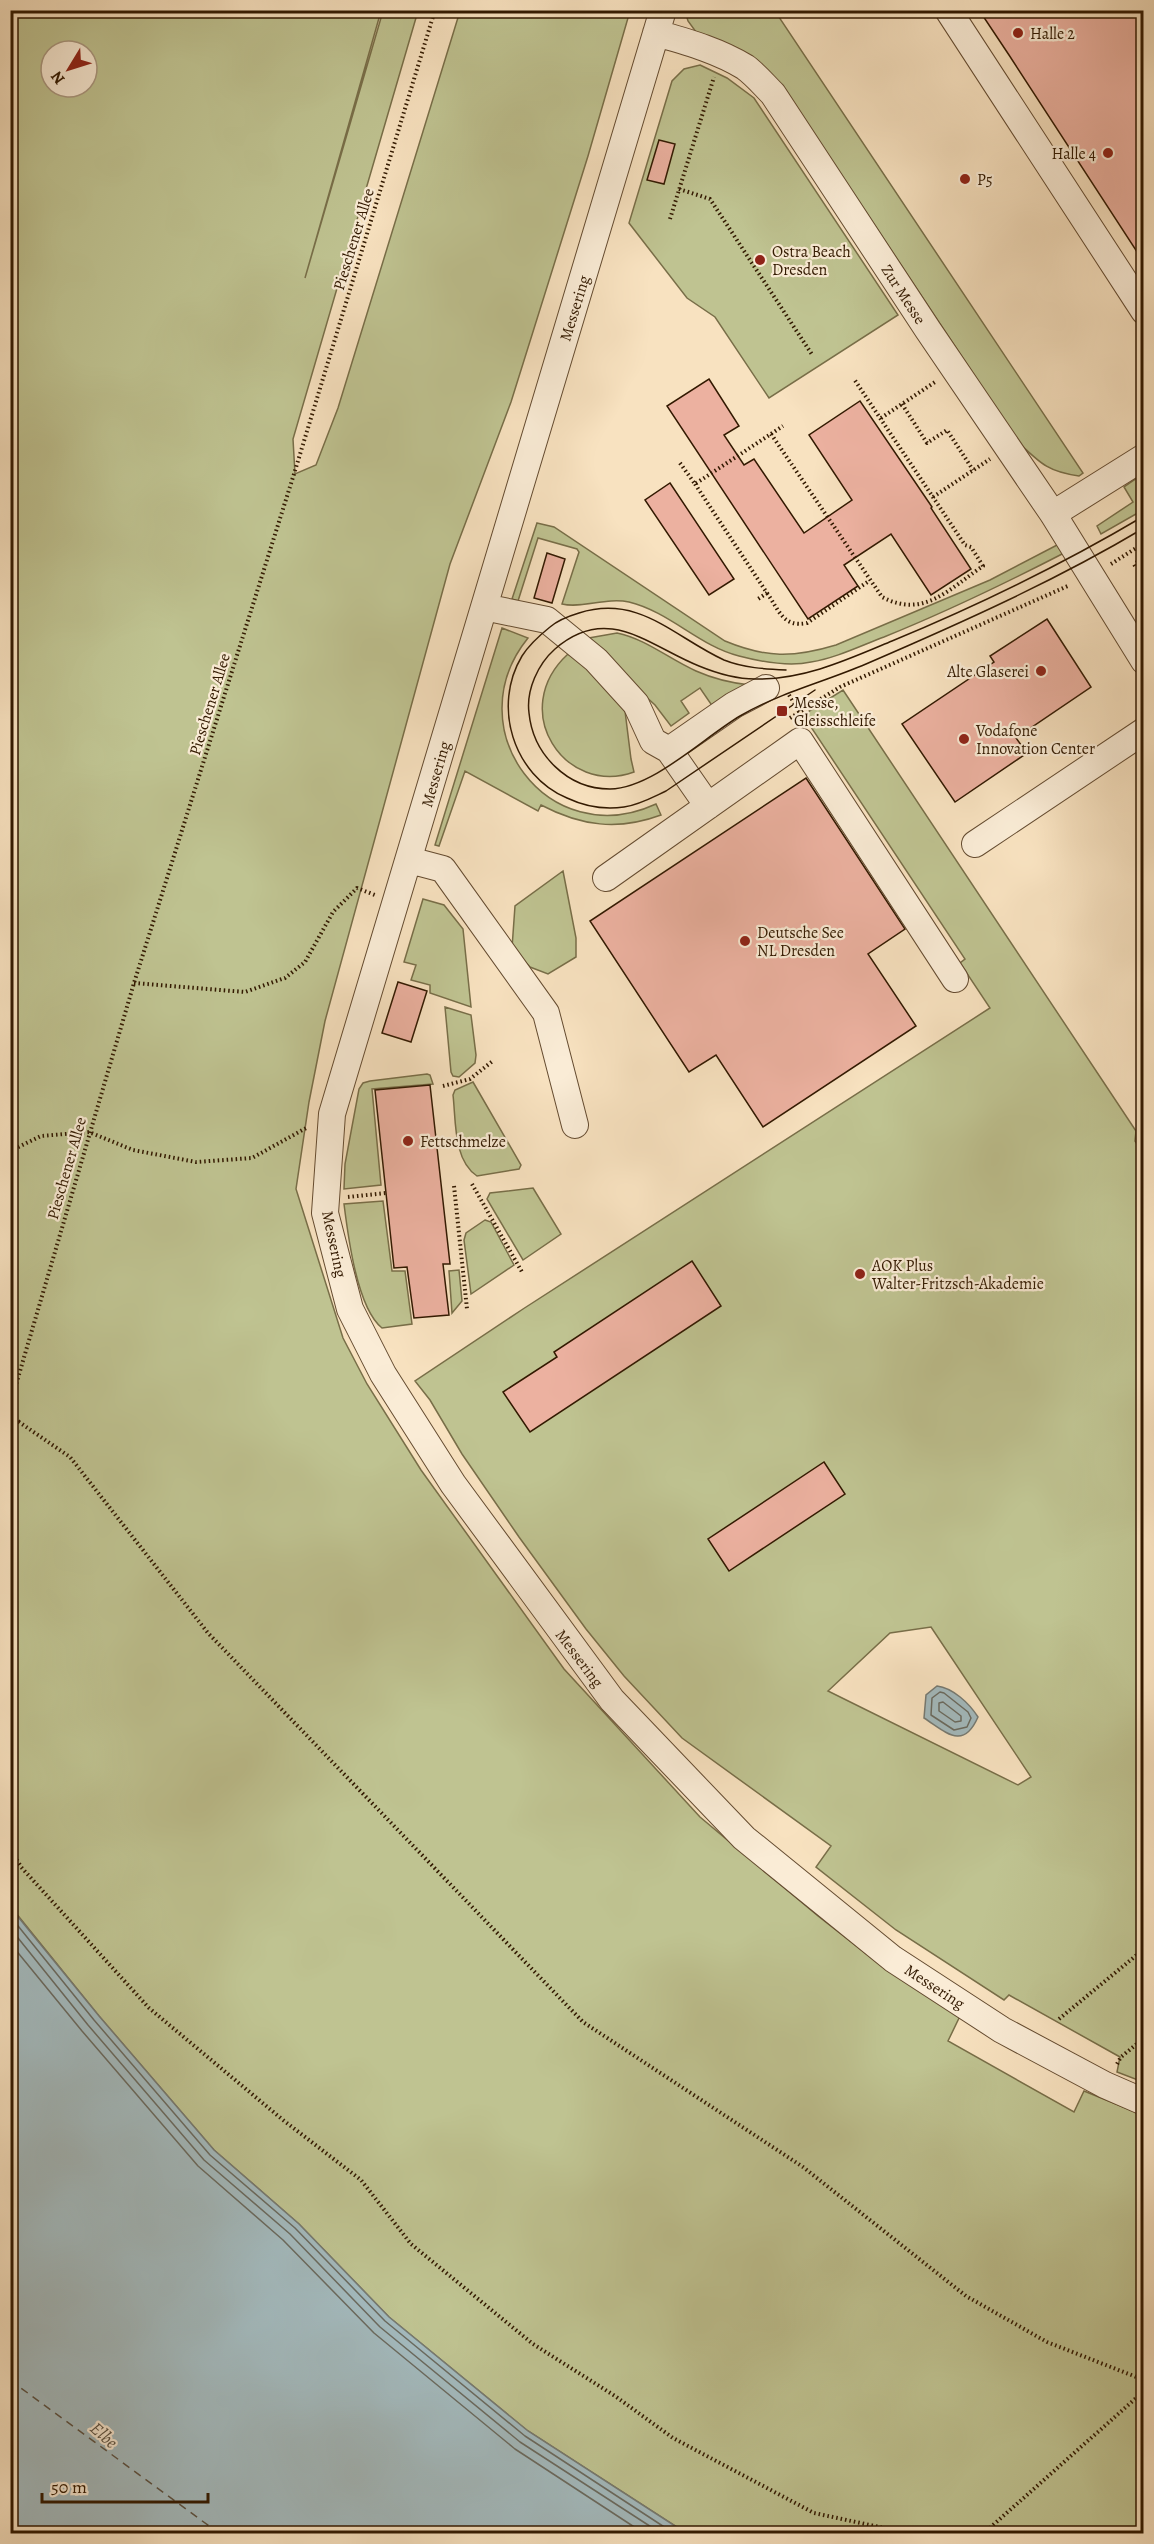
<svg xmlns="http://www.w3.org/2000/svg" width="1154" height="2544" font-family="Alegreya,serif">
  <rect width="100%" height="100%" fill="#f8e2c0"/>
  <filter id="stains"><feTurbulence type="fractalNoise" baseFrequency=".00333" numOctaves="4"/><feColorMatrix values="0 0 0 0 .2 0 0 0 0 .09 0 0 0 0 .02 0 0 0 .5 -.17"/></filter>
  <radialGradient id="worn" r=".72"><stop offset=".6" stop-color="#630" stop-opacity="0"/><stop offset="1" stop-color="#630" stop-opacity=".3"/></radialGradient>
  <path fill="#bfc391" stroke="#786e48" stroke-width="1.5" fill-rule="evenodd" d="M766,10L768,13L775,11L1083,473L1079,476C1049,472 1041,464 1020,444L806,122L696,32L688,21L685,11Z
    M10,11H381L305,278L383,11H418L293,439L295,474L316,465L338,408L460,11H630L588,156L511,402L450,564L325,1021L309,1102L296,1189L343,1338L367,1384L421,1470L564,1669L700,1817L818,1916L887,1970L960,2016L948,2041L1074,2112L1084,2091L1143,2115V2533H686L528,2431L389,2317L299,2224L214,2150L99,2016L11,1907ZM51,51H87V87H51Z
    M700,65L727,78L754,98L898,315L769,398L715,317L687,298L629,223L672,81L684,69Z
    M1143,474V510L1101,534L1097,526L1133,502L1124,487Z
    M537,523L554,527L725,641C766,658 793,658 836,645L990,580L1059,544L1066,552C1006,583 946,612 884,637C860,646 836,658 811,662C788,667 762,662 739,656C699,646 670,612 629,602C606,597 582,609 562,604L579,552L577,549L538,538L518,601L512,599Z
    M502,628L528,638C455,728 548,854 656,804L661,815C618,831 581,826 541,805L538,811L465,771L439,846L435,845Z
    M617,633C646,639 669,659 696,671C714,679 731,683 750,685L715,710L700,688L681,701L689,713L671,726L655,705L583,639Z
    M568,654L597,673C599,691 617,695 625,711L631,759L634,772C565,797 507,710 568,654Z
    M843,690L1136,1131L1135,1141L1143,1153V2082L1117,2072L1120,2057L1009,1995L1004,2000L896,1930L816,1867L831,1846L682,1738L624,1676L586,1629L519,1537L462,1454L430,1400L415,1381L523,1309L990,1008L960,963L965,959L803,715ZM931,1627L1031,1777L1018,1785L828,1691L890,1633Z
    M563,871L576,938V957L548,974L530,967L512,948L515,906Z
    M423,899L444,905L463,929L471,1007L430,993V985L411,980L416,965L404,962Z
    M445,1007L471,1015L476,1055L475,1063L459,1077L453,1076L451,1072Z
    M427,1074L430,1075L433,1084L372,1089L381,1185L344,1189L345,1164L359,1089L363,1083L370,1081Z
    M473,1082L521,1165L519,1169L477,1176C453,1160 456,1120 453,1095L455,1090Z
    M533,1188L561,1234L523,1260L487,1199L490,1193Z
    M383,1201L392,1271H405L412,1324L382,1328C357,1308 348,1236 344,1204Z
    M485,1220L491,1222L514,1265L471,1294L464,1240L466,1233Z
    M459,1270L462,1301L452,1313L449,1271Z"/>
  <path fill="#a3babe" stroke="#767a72" stroke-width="1.5" d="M937,1686C953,1688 969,1703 978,1717C963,1751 946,1732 924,1718L926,1695Z
    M10,1907L99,2016L214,2150L299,2224L389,2317L528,2431L686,2533H11Z"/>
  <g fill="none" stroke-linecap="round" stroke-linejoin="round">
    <path stroke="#6a6a5f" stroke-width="1.5" d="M940,1692L944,1693L968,1712L971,1718L967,1727L954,1730L931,1715L932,1698Z
      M943,1702L961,1716V1721L955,1722L939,1711V1703Z
      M10,1916L94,2020L210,2155L295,2228L385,2321L525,2436L675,2534
      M10,1928L88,2025L204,2160L290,2234L380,2327L520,2442L662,2534
      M10,1943L82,2031L198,2166L283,2240L374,2333L515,2449L645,2534"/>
    <path stroke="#5a5142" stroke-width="1.5" stroke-dasharray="8 6" stroke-linecap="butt" d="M10,2380L220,2534"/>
  </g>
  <path fill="#ecb1a0" stroke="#321900" stroke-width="1.5" d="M979,10H1143V261L1009,55Z
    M659,140L675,144L664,184L647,180Z
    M709,379L739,426L724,435L744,465L754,459L804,533L852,500L809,435L860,401L932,507L931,508L971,569L931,595L891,534L844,565L858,586L808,619L667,406Z
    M670,483L734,579L709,595L645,500Z
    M547,553L565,559L552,603L534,598Z
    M1047,619L1091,687L1016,738L1027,753L955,802L902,724L994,662L990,656Z
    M806,778L905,929L868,954L916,1026L763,1127L716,1055L689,1072L590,921Z
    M398,982L427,991L411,1042L382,1033Z
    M430,1085L450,1264H443L449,1315L414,1318L407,1267L394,1268L375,1090Z
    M692,1261L721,1306L530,1432L503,1392L557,1357L554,1352Z
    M824,1462L845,1494L729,1571L708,1539Z"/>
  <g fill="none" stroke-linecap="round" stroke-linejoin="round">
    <g stroke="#644b30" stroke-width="28">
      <path id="minor" d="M663,10L332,1114L325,1213L350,1309L383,1374L453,1484L612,1700L744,1838L893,1959L1002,2030L1105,2085L1144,2102
        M948,10L1144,311
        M656,33C687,42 717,50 745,67C755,74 764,85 773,94L928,330L1053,514L1144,661
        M1053,514L1144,457
        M484,607L547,620L596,660L636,704L653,741L669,750L708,806
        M669,750L734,705L766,688
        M975,844L1144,731
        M409,860L443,869L546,1013L575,1125
        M606,878L800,741L955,979"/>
    </g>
    <path stroke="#321900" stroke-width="4" stroke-dasharray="1.5 3" stroke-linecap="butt" d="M10,19L15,10
      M679,189L710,199L813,356
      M670,219L714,77
      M902,404L927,443L947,430L973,470
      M881,418L935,382
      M771,434L882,597C924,619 949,589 983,566L971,547L965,545L854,379
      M680,463L695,484L783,426
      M695,484L767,593L758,599
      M933,497L990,459
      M1138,547L1144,555
      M1111,564L1144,543
      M1135,566L1134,564L1144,558
      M767,593C779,610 783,628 807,623L869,581
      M789,695L800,712
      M790,718L840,687L1070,585
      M134,983L245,992L285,978L305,962L333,912L357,888L375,895
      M443,1086L470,1079L494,1060
      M10,1151L41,1136L89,1132L133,1150L196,1162L252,1158L308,1127
      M472,1184L522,1272
      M454,1186L467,1309
      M348,1197L386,1193
      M10,1405L134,983L294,474L435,10
      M10,1410L19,1422
      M10,1419L19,1422L70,1457L208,1633L583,2022L803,2167L966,2296L1047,2342L1144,2380
      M10,1848L21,1867L149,2008L283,2120L361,2180L411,2244L533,2344L615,2396L673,2438L814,2513L912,2534
      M1059,2019L1144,1949
      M1117,2064L1121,2057L1144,2038
      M983,2534L1144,2391"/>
    <use href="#minor" stroke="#faecd6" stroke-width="26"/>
    <path stroke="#321900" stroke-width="1.5" d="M1144,516C1063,564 979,605 892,641C849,659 804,680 755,679C737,679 716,673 699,666C649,646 608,603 555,649C538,664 526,690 529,713C533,754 567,789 610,789C653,788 703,738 740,716C779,693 824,682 866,664C961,623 1055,581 1144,528
      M786,670C765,669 744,668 724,660C674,637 639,594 579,613C569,616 558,620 550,627C540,635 529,645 522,656C492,706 513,775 567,798C584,806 604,810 624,807C639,805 653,797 666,791L815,690"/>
  </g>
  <g fill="#8f2418" stroke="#faecd6" stroke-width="2">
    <circle cx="1018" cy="33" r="6"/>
    <circle cx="1108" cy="153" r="6"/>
    <circle cx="965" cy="179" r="6"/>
    <circle cx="760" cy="260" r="6"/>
    <circle cx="1041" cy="671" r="6"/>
    <rect x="776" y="705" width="12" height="12" rx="3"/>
    <circle cx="964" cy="739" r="6"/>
    <circle cx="745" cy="941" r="6"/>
    <circle cx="408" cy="1141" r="6"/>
    <circle cx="860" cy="1274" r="6"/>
  </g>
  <g text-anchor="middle" stroke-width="4.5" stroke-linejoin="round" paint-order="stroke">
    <g font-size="16" fill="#321900" stroke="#faecd6" text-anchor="start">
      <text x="1030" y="39">Halle 2</text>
      <text x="1096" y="159" text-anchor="end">Halle 4</text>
      <text x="977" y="185">P5</text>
      <text x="772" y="257">Ostra Beach<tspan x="772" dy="18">Dresden</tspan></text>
      <text x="1029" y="677" text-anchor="end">Alte Glaserei</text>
      <text x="794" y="708">Messe,<tspan x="794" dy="18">Gleisschleife</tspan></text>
      <text x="976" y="736">Vodafone<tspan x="976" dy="18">Innovation Center</tspan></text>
      <text x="757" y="938">Deutsche See<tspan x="757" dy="18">NL Dresden</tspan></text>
      <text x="420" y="1147">Fettschmelze</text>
      <text x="872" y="1271">AOK Plus<tspan x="872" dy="18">Walter-Fritzsch-Akademie</tspan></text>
    </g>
    <g font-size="16" fill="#321900" stroke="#faecd6">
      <text transform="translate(353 239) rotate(-73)" y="6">Pieschener Allee</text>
      <text transform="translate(904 294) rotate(57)" y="6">Zur Messe</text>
      <text transform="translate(574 308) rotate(-73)" y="6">Messering</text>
      <text transform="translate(209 704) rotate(-73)" y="6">Pieschener Allee</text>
      <text transform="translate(435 774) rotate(-74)" y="6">Messering</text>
      <text transform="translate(66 1168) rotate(-74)" y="6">Pieschener Allee</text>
      <text transform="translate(335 1244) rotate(78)" y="6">Messering</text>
      <text transform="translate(580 1658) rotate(53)" y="6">Messering</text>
      <text transform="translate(935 1986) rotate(33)" y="6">Messering</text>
    </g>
    <g font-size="18" font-style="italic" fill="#5a5142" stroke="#faecd6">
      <text transform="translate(104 2435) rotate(42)" y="6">Elbe</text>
    </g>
  </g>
  <rect width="1154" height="2544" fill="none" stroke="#f8e2c0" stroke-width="36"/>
  <rect x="12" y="12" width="1130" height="2520" fill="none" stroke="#321900" stroke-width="3"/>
  <rect x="18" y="18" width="1118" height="2508" fill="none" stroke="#321900" stroke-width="1.5"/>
  <g transform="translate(69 69) rotate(232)"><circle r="28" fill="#faecd6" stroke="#aa9880" stroke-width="1.5"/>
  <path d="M0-4.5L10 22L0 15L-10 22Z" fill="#8f2418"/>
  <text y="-9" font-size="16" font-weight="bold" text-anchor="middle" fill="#321900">N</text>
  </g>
  <path d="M42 2493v9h166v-9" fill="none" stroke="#321900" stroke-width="3"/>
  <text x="51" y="2493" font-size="18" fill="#321900" stroke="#faecd6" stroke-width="4.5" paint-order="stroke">50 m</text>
  <rect width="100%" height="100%" filter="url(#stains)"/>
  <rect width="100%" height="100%" fill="url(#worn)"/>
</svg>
